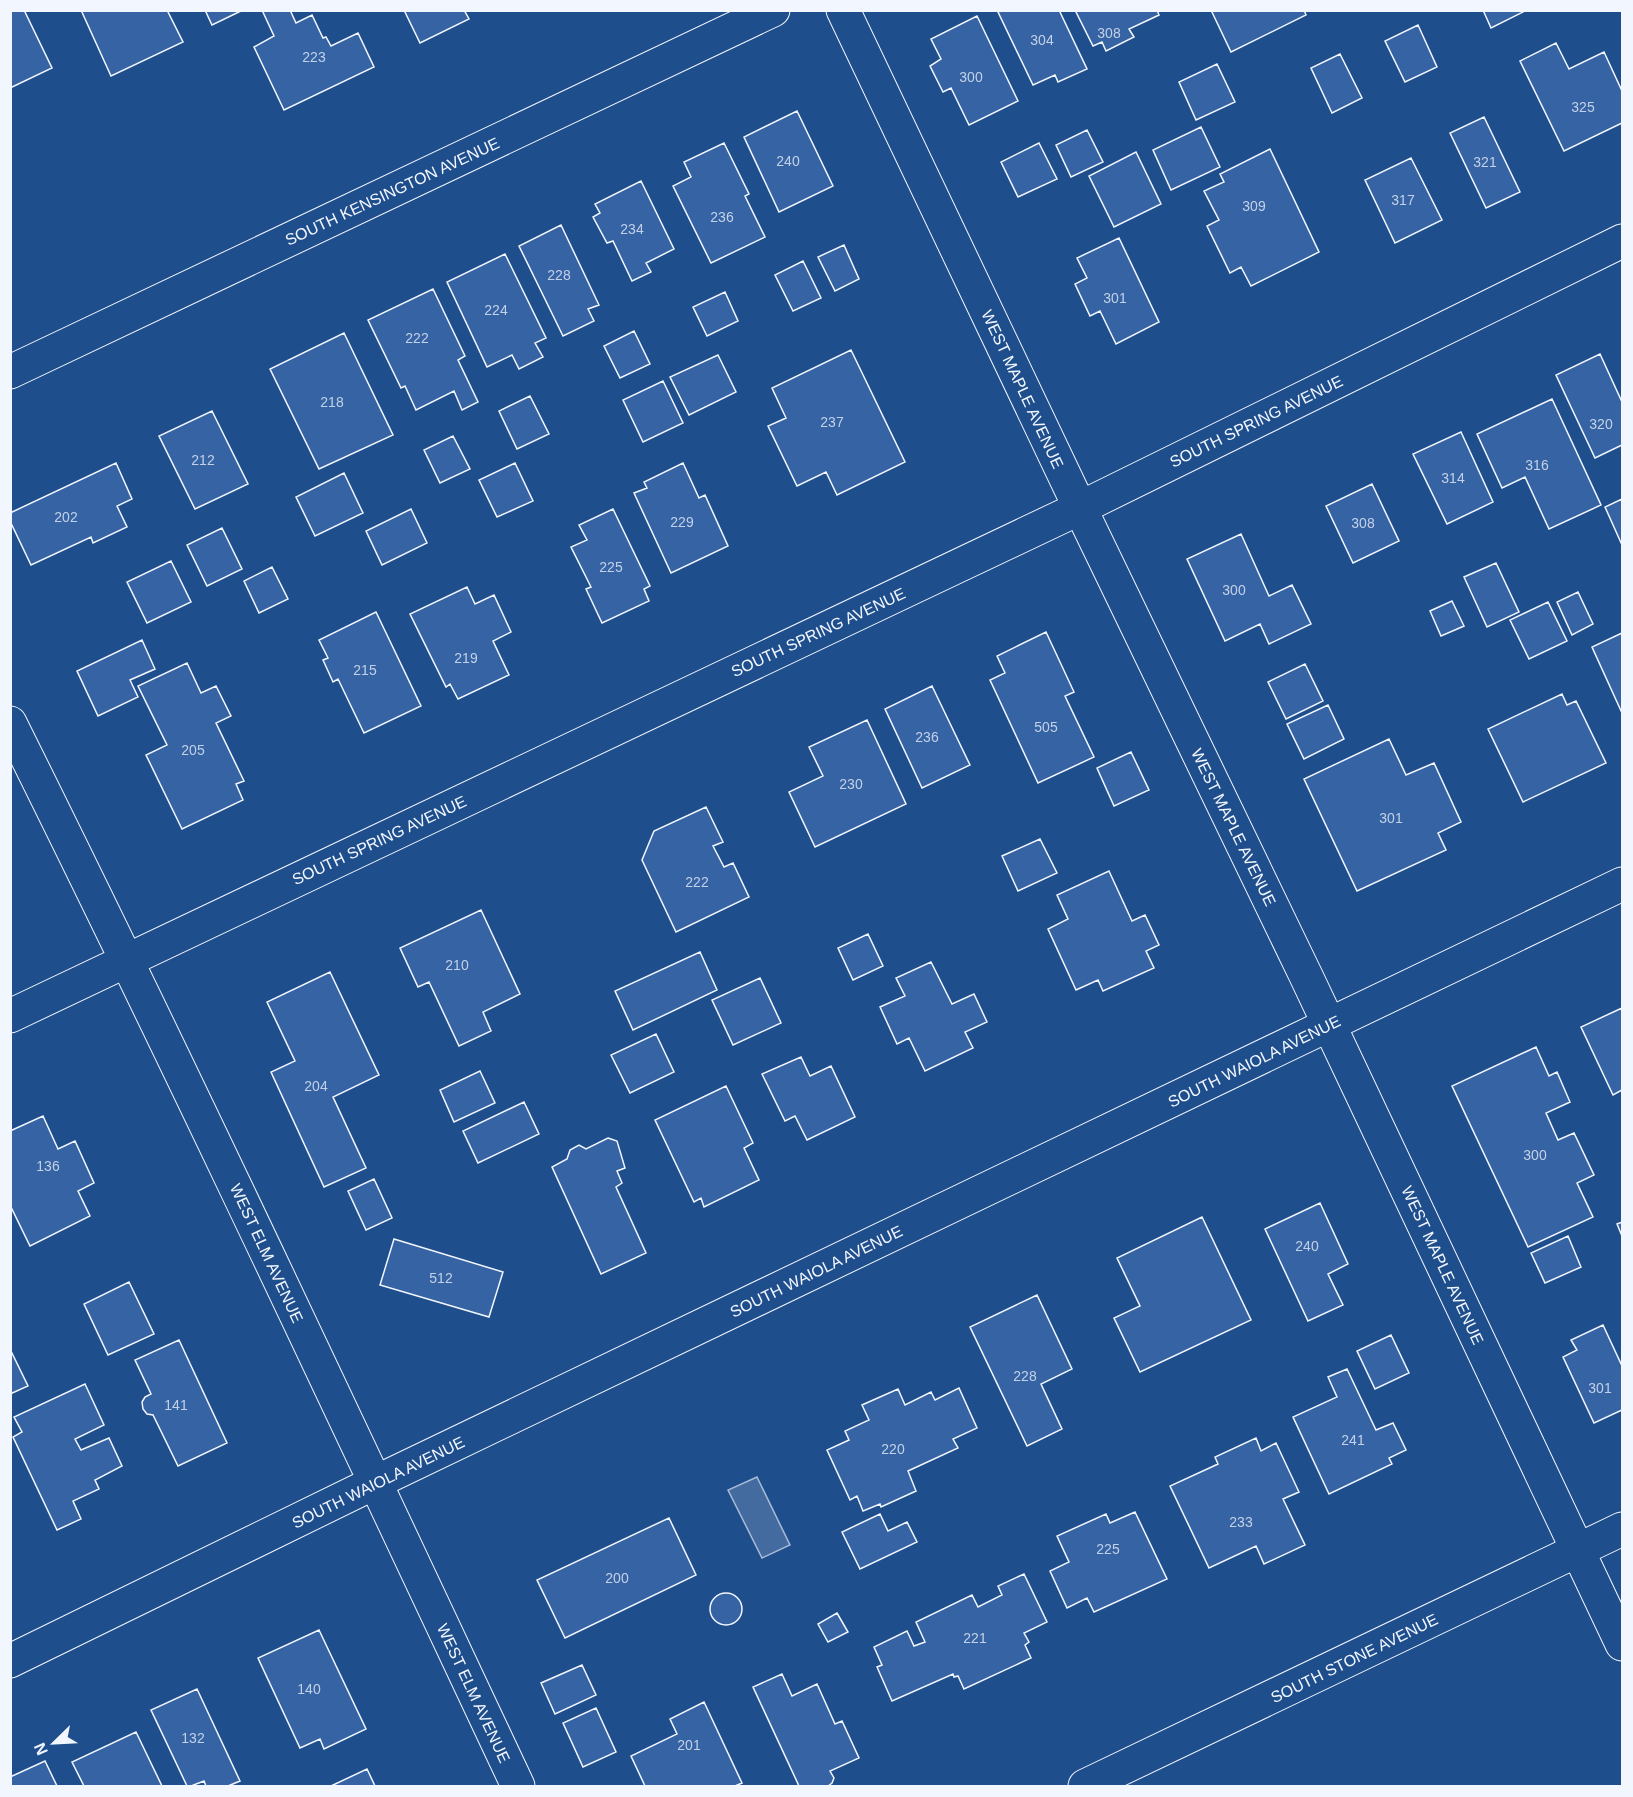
<svg xmlns="http://www.w3.org/2000/svg" width="1633" height="1797" font-family="Helvetica,sans-serif">
  <rect width="100%" height="100%" fill="#1f4e8c"/>
  <path fill="#446ba0" stroke="#a8bbd7" stroke-width="1.5" d="M757,1477L790,1545L762,1558L728,1490Z"/>
  <path fill="#3563a3" stroke="#f2f6ff" stroke-width="1.5" d="M10,10H24L52,68L10,88Z
    M81,10H167L183,42L111,76Z
    M205,10H243L212,25Z
    M262,10H290L296,23L312,15L323,38L326,37L331,46L358,33L374,67L284,110L254,47L274,36Z
    M404,10H464L469,19L420,43Z
    M1002,10H1059L1087,69L1058,82L1055,75L1033,85L998,12Z
    M1075,10H1157L1159,15L1129,29L1134,37L1106,51L1102,42L1093,46Z
    M1211,10H1304L1306,15L1231,52Z
    M1483,10H1527L1491,28Z
    M977,16L1018,101L969,125L951,88L943,92L930,66L941,59L931,39Z
    M1418,25L1437,67L1405,82L1385,41Z
    M1556,43L1569,69L1604,52L1622,91V123L1564,151L1520,61Z
    M1340,54L1362,98L1332,113L1311,68Z
    M1217,64L1235,102L1196,120L1179,82Z
    M797,111L833,186L779,212L744,137Z
    M1484,117L1520,192L1486,208L1450,133Z
    M1201,127L1220,167L1171,190L1153,150Z
    M1087,130L1103,162L1071,177L1056,145Z
    M724,143L749,194L745,196L765,237L711,263L673,186L691,177L684,162Z
    M1039,143L1057,179L1018,197L1001,162Z
    M1270,149L1319,252L1251,286L1241,267L1230,273L1207,226L1219,220L1204,191L1224,182L1220,174Z
    M1136,152L1161,204L1114,227L1089,176Z
    M1411,158L1442,220L1395,243L1365,180Z
    M641,181L674,249L646,263L651,272L632,281L613,241L607,243L593,217L600,213L595,204Z
    M561,225L599,305L588,309L594,321L563,336L519,246Z
    M1119,238L1159,322L1116,344L1100,311L1090,316L1075,284L1087,278L1077,258Z
    M844,245L859,279L835,291L818,257Z
    M505,254L546,338L535,343L543,357L519,369L512,355L487,367L447,282Z
    M803,261L821,298L793,311L775,275Z
    M433,289L465,356L458,360L478,402L462,410L454,391L416,410L405,386L401,388L368,320Z
    M725,292L738,321L707,336L693,307Z
    M634,331L650,364L620,378L604,346Z
    M344,333L393,435L319,469L270,369Z
    M851,350L905,462L837,495L826,472L797,486L768,426L786,418L772,388Z
    M1600,354L1622,402V445L1595,458L1556,375Z
    M718,355L736,392L689,415L670,377Z
    M663,381L683,423L643,442L623,400Z
    M530,396L549,434L517,449L499,411Z
    M1552,399L1601,505L1549,529L1525,477L1502,488L1477,434Z
    M212,411L248,484L195,509L159,436Z
    M1461,432L1493,502L1447,524L1413,454Z
    M453,436L470,469L440,483L424,450Z
    M116,463L132,499L117,506L127,527L93,543L91,537L31,565L10,521V513Z
    M515,463L533,501L497,517L479,480Z
    M683,463L699,498L705,495L728,546L671,573L634,493L647,488L644,482Z
    M344,473L363,513L315,536L296,497Z
    M1372,484L1399,541L1353,563L1326,506Z
    M1622,499V545L1605,507Z
    M411,509L427,543L382,565L366,531Z
    M613,509L650,586L644,589L649,601L602,623L586,589L591,587L571,547L587,540L579,525Z
    M222,528L242,569L207,586L187,545Z
    M1241,534L1269,596L1292,585L1311,624L1269,644L1260,624L1225,641L1187,559Z
    M171,561L191,602L147,623L127,582Z
    M1496,563L1519,612L1487,627L1464,577Z
    M272,567L288,599L259,613L244,581Z
    M467,587L475,604L494,595L511,632L493,641L509,675L458,699L450,684L446,687L410,614Z
    M1578,592L1593,624L1572,635L1557,602Z
    M1452,601L1464,626L1441,636L1430,611Z
    M1548,602L1567,641L1529,659L1510,620Z
    M376,612L421,706L364,733L338,679L333,682L323,660L328,658L319,640Z
    M1046,632L1074,692L1065,696L1094,757L1038,783L990,680L1005,673L997,656Z
    M1622,633V713L1592,647Z
    M142,640L155,669L130,680L138,697L98,716L77,671Z
    M187,663L201,693L216,686L231,716L216,723L244,781L236,784L243,800L182,829L146,755L167,745L138,686Z
    M1305,664L1323,701L1286,719L1268,682Z
    M932,686L970,765L922,788L885,709Z
    M1562,694L1567,705L1576,701L1606,763L1523,802L1488,729Z
    M1328,705L1344,739L1304,759L1287,724Z
    M867,720L906,804L815,847L789,792L823,776L809,747Z
    M1389,739L1406,775L1434,763L1461,822L1438,833L1446,850L1357,891L1304,779Z
    M1131,752L1149,790L1114,806L1097,768Z
    M706,807L723,842L713,846L724,867L733,863L749,897L676,932L642,860L654,831Z
    M1040,839L1057,873L1018,891L1002,856Z
    M1109,871L1132,921L1145,915L1159,945L1146,951L1154,968L1103,991L1098,980L1076,990L1048,929L1068,919L1057,895Z
    M481,910L520,994L483,1012L491,1031L459,1046L429,982L418,987L400,948Z
    M868,934L883,966L853,980L838,948Z
    M700,952L717,990L633,1030L615,991Z
    M931,962L952,1004L974,994L987,1022L965,1032L973,1048L925,1071L909,1038L897,1044L880,1007L905,996L896,978Z
    M330,972L379,1075L333,1097L366,1168L324,1187L271,1072L295,1061L267,1002Z
    M760,978L781,1023L733,1045L712,1000Z
    M1622,1008V1090L1613,1095L1581,1027Z
    M656,1034L674,1072L630,1093L611,1055Z
    M1536,1047L1549,1076L1557,1072L1570,1102L1546,1113L1558,1140L1574,1133L1594,1175L1577,1183L1593,1217L1528,1247L1452,1086Z
    M801,1057L810,1076L831,1066L855,1117L807,1140L795,1116L785,1121L762,1074Z
    M480,1071L495,1103L454,1122L440,1090Z
    M726,1086L753,1143L744,1148L759,1180L704,1207L701,1198L694,1202L655,1120Z
    M524,1102L539,1134L478,1163L463,1131Z
    M43,1116L58,1149L75,1141L94,1183L78,1191L90,1216L30,1246L10,1205V1131Z
    M608,1138L617,1141L625,1168L617,1171L622,1183L616,1187L646,1253L601,1274L552,1167L567,1159L570,1150L579,1145L586,1149Z
    M374,1179L392,1218L366,1230L348,1191Z
    M1320,1203L1348,1264L1328,1274L1343,1305L1308,1321L1265,1229Z
    M1202,1217L1251,1320L1140,1372L1114,1318L1140,1306L1117,1258Z
    M1622,1222V1236L1617,1224Z
    M1568,1236L1581,1267L1545,1283L1531,1253Z
    M394,1239L503,1272L489,1317L380,1285Z
    M129,1282L154,1334L108,1355L84,1304Z
    M1037,1295L1072,1369L1041,1384L1062,1429L1027,1446L970,1327Z
    M1603,1325L1622,1366V1410L1594,1423L1563,1357L1577,1350L1571,1340Z
    M1391,1335L1409,1373L1375,1389L1357,1351Z
    M179,1340L227,1443L178,1466L153,1415L147,1414L143,1409L142,1402L145,1397L151,1394L135,1360Z
    M10,1349L28,1386L10,1394Z
    M1347,1369L1376,1430L1393,1423L1406,1450L1389,1458L1392,1464L1329,1494L1293,1417L1337,1397L1328,1377Z
    M85,1384L104,1425L75,1439L81,1450L109,1438L122,1466L95,1480L99,1489L73,1501L81,1519L57,1530L13,1437L22,1432L14,1417Z
    M959,1388L977,1428L953,1439L958,1448L908,1471L916,1491L881,1507L880,1504L863,1511L857,1496L850,1500L827,1450L849,1440L845,1431L869,1420L862,1405L898,1389L905,1405L931,1392L935,1400Z
    M1256,1438L1261,1451L1276,1443L1299,1492L1283,1499L1305,1545L1264,1564L1256,1546L1209,1568L1170,1486L1218,1464L1215,1457Z
    M1135,1512L1167,1579L1094,1612L1087,1598L1067,1608L1050,1571L1069,1562L1057,1536L1106,1514L1110,1523Z
    M880,1514L888,1531L907,1522L917,1542L860,1569L842,1532Z
    M669,1518L696,1575L565,1638L537,1580Z
    M1024,1574L1047,1622L1024,1633L1029,1642L1025,1645L1031,1658L964,1689L958,1676L954,1677L953,1674L892,1701L877,1667L882,1665L874,1647L907,1631L914,1646L925,1642L916,1622L972,1595L978,1607L1002,1595L998,1586Z
    M710 1609a16 16 0 1 1 32 0a16 16 0 1 1-32 0Z
    M837,1613L848,1632L828,1642L818,1624Z
    M319,1630L366,1729L324,1749L320,1739L300,1748L258,1658Z
    M582,1665L596,1695L555,1714L541,1683Z
    M782,1674L792,1696L817,1684L835,1724L842,1721L859,1758L830,1771L834,1778L832,1783L828,1786H799L753,1687Z
    M197,1689L240,1781L228,1786H206L204,1781L191,1786H187L151,1710Z
    M704,1702L742,1783L735,1786H645L631,1756L677,1734L670,1719Z
    M596,1708L616,1752L583,1767L563,1723Z
    M136,1732L162,1786H84L72,1762Z
    M45,1761L57,1786H10V1777Z
    M367,1769L375,1786H331Z"/>
  <g fill="none" stroke-linecap="round" stroke-linejoin="round">
    <g stroke="#f2f6ff" stroke-width="35">
      <path id="street" d="M843,10L1080,508L1307,978L1622,1644
        M10,372L773,10
        M10,723C185,1075 351,1431 518,1786
        M10,1016L1080,508L1622,241
        M10,1661L376,1482L1622,884
        M1085,1786L1622,1529"/>
    </g>
    <use href="#street" stroke="#1f4e8c" stroke-width="33"/>
  </g>
  <g text-anchor="middle" stroke-width="4.5" stroke-linejoin="round" paint-order="stroke">
    <g font-size="14" fill="#c3d1e8">
      <text x="1109" y="38">308</text>
      <text x="1042" y="45">304</text>
      <text x="314" y="62">223</text>
      <text x="971" y="82">300</text>
      <text x="1583" y="112">325</text>
      <text x="788" y="166">240</text>
      <text x="1485" y="167">321</text>
      <text x="1403" y="205">317</text>
      <text x="1254" y="211">309</text>
      <text x="722" y="222">236</text>
      <text x="632" y="234">234</text>
      <text x="559" y="280">228</text>
      <text x="1115" y="303">301</text>
      <text x="496" y="315">224</text>
      <text x="417" y="343">222</text>
      <text x="332" y="407">218</text>
      <text x="832" y="427">237</text>
      <text x="1601" y="429">320</text>
      <text x="203" y="465">212</text>
      <text x="1537" y="470">316</text>
      <text x="1453" y="483">314</text>
      <text x="66" y="522">202</text>
      <text x="682" y="527">229</text>
      <text x="1363" y="528">308</text>
      <text x="611" y="572">225</text>
      <text x="1234" y="595">300</text>
      <text x="466" y="663">219</text>
      <text x="365" y="675">215</text>
      <text x="1046" y="732">505</text>
      <text x="927" y="742">236</text>
      <text x="193" y="755">205</text>
      <text x="851" y="789">230</text>
      <text x="1391" y="823">301</text>
      <text x="697" y="887">222</text>
      <text x="457" y="970">210</text>
      <text x="316" y="1091">204</text>
      <text x="1535" y="1160">300</text>
      <text x="48" y="1171">136</text>
      <text x="1307" y="1251">240</text>
      <text x="441" y="1283">512</text>
      <text x="1025" y="1381">228</text>
      <text x="1600" y="1393">301</text>
      <text x="176" y="1410">141</text>
      <text x="1353" y="1445">241</text>
      <text x="893" y="1454">220</text>
      <text x="1241" y="1527">233</text>
      <text x="1108" y="1554">225</text>
      <text x="617" y="1583">200</text>
      <text x="975" y="1643">221</text>
      <text x="309" y="1694">140</text>
      <text x="193" y="1743">132</text>
      <text x="689" y="1750">201</text>
    </g>
    <g font-size="16" fill="#f2f6ff" stroke="#1f4e8c">
      <text transform="translate(392 191) rotate(-25)" y="6">SOUTH KENSINGTON AVENUE</text>
      <text transform="translate(1023 389) rotate(65)" y="6">WEST MAPLE AVENUE</text>
      <text transform="translate(1256 421) rotate(-26)" y="6">SOUTH SPRING AVENUE</text>
      <text transform="translate(818 632) rotate(-25)" y="6">SOUTH SPRING AVENUE</text>
      <text transform="translate(1234 827) rotate(64)" y="6">WEST MAPLE AVENUE</text>
      <text transform="translate(379 840) rotate(-25)" y="6">SOUTH SPRING AVENUE</text>
      <text transform="translate(1254 1061) rotate(-26)" y="6">SOUTH WAIOLA AVENUE</text>
      <text transform="translate(267 1253) rotate(65)" y="6">WEST ELM AVENUE</text>
      <text transform="translate(1443 1265) rotate(65)" y="6">WEST MAPLE AVENUE</text>
      <text transform="translate(816 1271) rotate(-26)" y="6">SOUTH WAIOLA AVENUE</text>
      <text transform="translate(378 1482) rotate(-26)" y="6">SOUTH WAIOLA AVENUE</text>
      <text transform="translate(1354 1658) rotate(-26)" y="6">SOUTH STONE AVENUE</text>
      <text transform="translate(474 1693) rotate(65)" y="6">WEST ELM AVENUE</text>
    </g>
  </g>
  <rect width="1633" height="1797" fill="none" stroke="#f2f6ff" stroke-width="24"/>
  <g transform="translate(54 1743) rotate(246)" stroke="#1f4e8c" stroke-width="4.5" paint-order="stroke">
  <path d="M0-4.5L10 22L0 15L-10 22Z" fill="#f2f6ff"/>
  <text y="-9" font-size="16" font-weight="bold" text-anchor="middle" fill="#f2f6ff">N</text>
  </g>
</svg>
